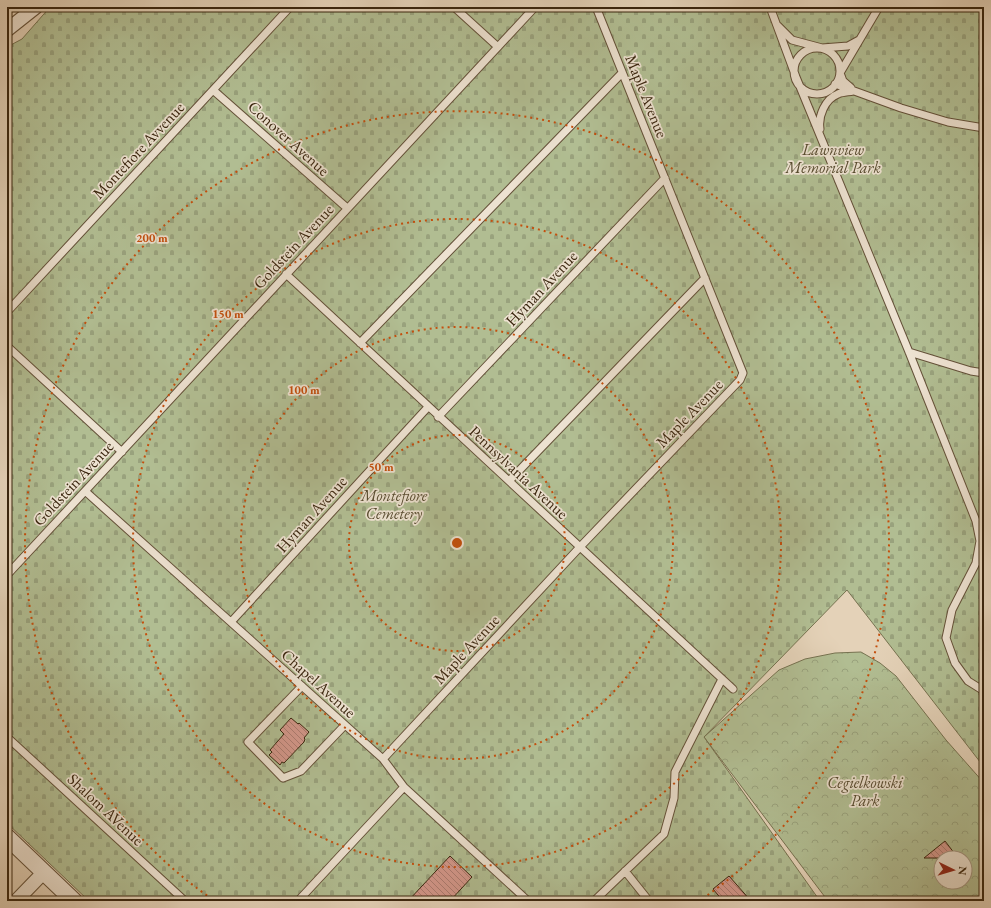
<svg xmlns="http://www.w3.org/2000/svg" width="991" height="908" font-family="'EB Garamond',serif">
  <defs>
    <pattern id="forest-crowns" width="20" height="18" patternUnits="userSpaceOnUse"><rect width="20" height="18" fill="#b1bd92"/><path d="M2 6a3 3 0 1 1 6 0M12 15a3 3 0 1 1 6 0" fill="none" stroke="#99a27d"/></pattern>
    <pattern id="cemetery-stones" width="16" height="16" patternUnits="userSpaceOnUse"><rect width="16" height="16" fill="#b1bd92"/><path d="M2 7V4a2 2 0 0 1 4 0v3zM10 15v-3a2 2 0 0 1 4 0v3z" fill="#99a27d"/></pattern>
    <pattern id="building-back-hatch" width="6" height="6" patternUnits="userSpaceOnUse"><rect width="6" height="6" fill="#d4988c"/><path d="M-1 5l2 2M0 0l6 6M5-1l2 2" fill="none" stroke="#ad7c71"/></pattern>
  </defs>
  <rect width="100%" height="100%" fill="#e4d2b8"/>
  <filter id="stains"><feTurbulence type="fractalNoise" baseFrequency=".005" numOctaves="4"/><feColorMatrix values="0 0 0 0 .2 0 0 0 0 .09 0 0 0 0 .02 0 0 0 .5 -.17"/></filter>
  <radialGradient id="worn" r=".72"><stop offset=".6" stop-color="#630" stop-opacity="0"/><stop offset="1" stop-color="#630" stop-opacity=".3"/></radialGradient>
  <path fill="url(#forest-crowns)" stroke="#767250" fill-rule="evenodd" d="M861,652L880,663L896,676L946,740L984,783V901H828L704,737L779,670L805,659L835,653ZM941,858H965V882H941Z"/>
  <path fill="url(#cemetery-stones)" stroke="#767250" d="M50,7H984V767L847,590L704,737L820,901H89L7,823V47L22,39Z"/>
  <path fill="url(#building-back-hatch)" stroke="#3a260f" d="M291,718L298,724L299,723L309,732L304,738L305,739L304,742L284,763L282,762L280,765L269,755L272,752L270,750L284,734L280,730Z
    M945,841L958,858H924Z
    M450,856L472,877L450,901H408Z
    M729,876L751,901H723L713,889Z"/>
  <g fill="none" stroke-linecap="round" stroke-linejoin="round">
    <g stroke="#645139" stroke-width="9">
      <path id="service" d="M454,7L498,47
        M770,7L796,77L909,352L976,521L980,541L976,563L952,610L946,638L955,663L968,681L984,691
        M778,26L792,40L822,48L848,46L859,40
        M794 71a23 23 0 1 1 46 0a23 23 0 1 1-46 0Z
        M835,84L901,108L948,122L984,128
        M851,88L843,81L840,73L879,7
        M213,90L347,208
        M820,129C818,116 825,99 838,94C842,92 848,92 853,91
        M286,274L733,689
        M7,312L290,7
        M360,343L622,73
        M7,346L122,452
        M909,352L971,371L984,373
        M438,417L665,178
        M509,481L705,278
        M85,491L383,759L404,787L528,901
        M7,575L535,7
        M231,622L428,407
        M302,686L248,742L283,778L301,771L345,725
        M7,737L185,901
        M383,759L580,547L740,380L743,373L596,7
        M625,871L649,901
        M298,901L404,787
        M594,901L664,834L674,798L675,772L722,679
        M695,901H696"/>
    </g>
    <g stroke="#645139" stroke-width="15">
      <path id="minor" d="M7,30L36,7
        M16,901L44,872"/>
    </g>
    <g stroke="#645139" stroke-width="18">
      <path id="tertiary" d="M7,837L74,901"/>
    </g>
    <use href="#service" stroke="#ede2d1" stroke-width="7"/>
    <use href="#minor" stroke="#ede2d1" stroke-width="13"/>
    <use href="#tertiary" stroke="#ede2d1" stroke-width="16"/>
  </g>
  <g fill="none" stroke="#c54f0d" stroke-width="2" stroke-dasharray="2 4">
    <circle cx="457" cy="543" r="108"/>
    <circle cx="457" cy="543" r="216"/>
    <circle cx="457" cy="543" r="324"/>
    <path d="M212 899A432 432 0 1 1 702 899"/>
  </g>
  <g text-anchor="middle" stroke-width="3.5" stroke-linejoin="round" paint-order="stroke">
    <g font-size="16" fill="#3a260f" stroke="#ede2d1">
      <text transform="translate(647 96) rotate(68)" y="6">Maple Avenue</text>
      <text transform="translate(289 138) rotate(42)" y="6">Conover Avenue</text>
      <text transform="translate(138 150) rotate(-47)" y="6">Montefiore Avvenue</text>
      <text transform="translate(293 246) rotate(-47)" y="6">Goldstein Avenue</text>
      <text transform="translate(541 288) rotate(-47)" y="6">Hyman Avenue</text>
      <text transform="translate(689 413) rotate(-46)" y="6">Maple Avenue</text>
      <text transform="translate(519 472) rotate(43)" y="6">Pennsylvania Avenue</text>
      <text transform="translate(73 483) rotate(-47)" y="6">Goldstein Avenue</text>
      <text transform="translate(311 514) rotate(-48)" y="6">Hyman Avenue</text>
      <text transform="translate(466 649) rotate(-47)" y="6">Maple Avenue</text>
      <text transform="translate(319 683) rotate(42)" y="6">Chapel Avenue</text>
      <text transform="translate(106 809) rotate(43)" y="6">Shalom AVenue</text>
    </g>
    <g font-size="16" font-style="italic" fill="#584c30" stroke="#ede2d1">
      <text x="833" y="155">Lawnview<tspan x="833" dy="18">Memorial Park</tspan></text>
      <text x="394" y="501">Montefiore<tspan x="394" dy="18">Cemetery</tspan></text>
      <text x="865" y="788">Cegielkowski<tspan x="865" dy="18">Park</tspan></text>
    </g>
  </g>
  <circle cx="457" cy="543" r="6" fill="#c54f0d" stroke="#ede2d1" stroke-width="2"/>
  <g font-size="12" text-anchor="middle" font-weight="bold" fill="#c54f0d" stroke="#ede2d1" stroke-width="3.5" stroke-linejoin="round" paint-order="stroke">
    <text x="152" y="242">200 m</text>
    <text x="228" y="318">150 m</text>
    <text x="304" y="394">100 m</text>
    <text x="381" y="471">50 m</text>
  </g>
  <rect width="991" height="908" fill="none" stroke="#e4d2b8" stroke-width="24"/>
  <rect x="8" y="8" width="975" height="892" fill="none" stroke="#3a260f" stroke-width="2"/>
  <rect x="12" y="12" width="967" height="884" fill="none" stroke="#3a260f"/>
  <g transform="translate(953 870) rotate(95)"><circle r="19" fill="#ede2d1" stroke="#a59783"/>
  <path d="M0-3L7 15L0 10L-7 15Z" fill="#8f2418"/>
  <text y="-6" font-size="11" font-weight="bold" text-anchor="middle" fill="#3a260f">N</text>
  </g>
  <rect width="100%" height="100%" filter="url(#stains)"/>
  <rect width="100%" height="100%" fill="url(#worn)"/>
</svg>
